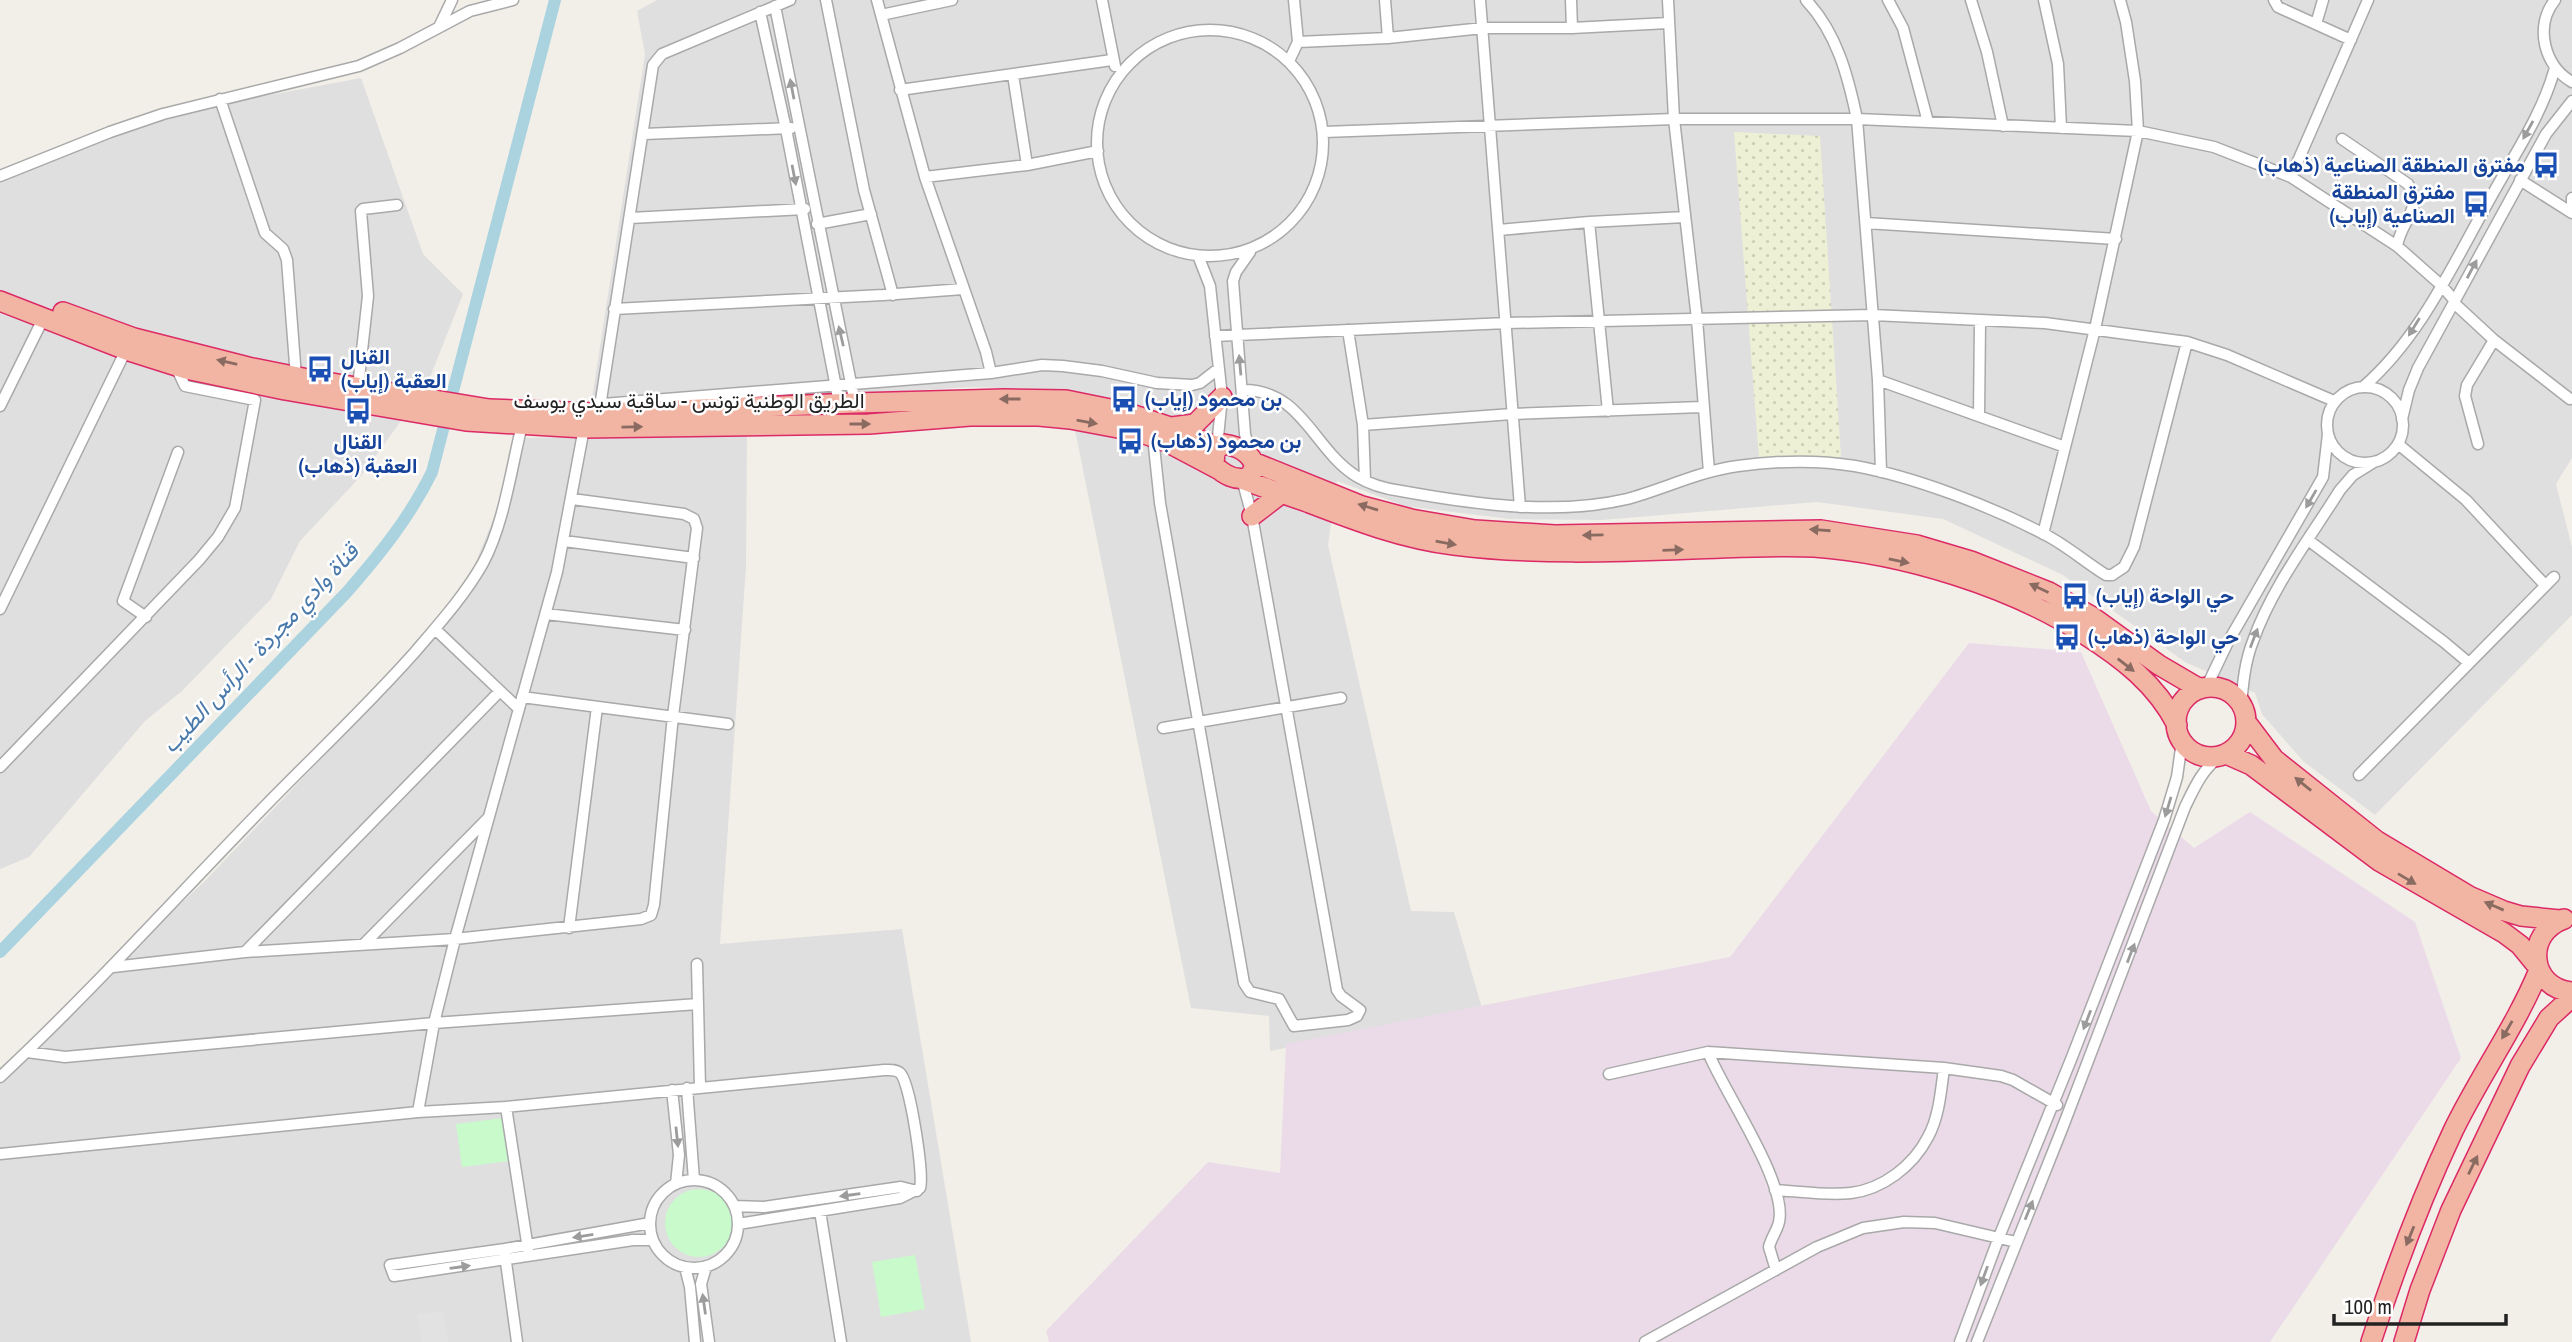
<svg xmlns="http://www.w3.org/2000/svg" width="2572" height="1342" font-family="'Archivo Narrow',Vazirmatn,sans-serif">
  <defs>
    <pattern id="farmland-dots" width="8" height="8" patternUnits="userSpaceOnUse" patternTransform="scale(1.75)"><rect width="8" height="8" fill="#eef0d5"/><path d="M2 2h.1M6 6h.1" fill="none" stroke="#ccceb7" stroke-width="1.8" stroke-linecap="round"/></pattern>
  </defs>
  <rect width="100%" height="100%" fill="#f2efe9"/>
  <path fill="#e0dfdf" d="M657,0H2572V458L2556,484L2572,547V615L2375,815L2304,762L2262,714L2255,693L2185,662L2063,575L1943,519L1817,502L1602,520L1510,519L1405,506L1337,481L1328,545L1411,911L1454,912L1482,1008L1270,1051L1269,1016L1191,1008L1067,390L973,387L614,407L591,405L645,54L637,11Z
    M361,78L423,254L463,294L427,385L361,476L300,541L271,599L182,691L145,721L29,857L0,869V182L162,115Z
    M747,432L746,566L720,944L902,929L971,1342H0V1070L203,883L380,697L467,584L526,438Z"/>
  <path fill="#ebdbe8" d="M1969,643L2081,652L2151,811L2194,848L2250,812L2415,922L2461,1058L2270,1342H1049L1046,1331L1208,1162L1280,1173L1286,1044L1730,957Z"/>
  <path fill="url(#farmland-dots)" d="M1734,132L1820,136L1841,457L1759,459Z"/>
  <path fill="#c8facc" d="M503,1118L509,1161L462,1167L456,1124Z
    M665 1223a34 34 0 1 1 68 0a34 34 0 1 1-68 0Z
    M915,1255L925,1309L881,1317L872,1262Z"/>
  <path fill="#e2e2e2" d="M443,1311L448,1342H422L417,1314Z"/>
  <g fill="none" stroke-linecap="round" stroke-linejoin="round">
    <path stroke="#aad3df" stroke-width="12" d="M0,952L347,592C380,554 410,517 432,472L555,0"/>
    <g stroke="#a9a9a9" stroke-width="13">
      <path id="minor" d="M826,0L864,190L893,295
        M877,0L925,177L986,352L991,373L1042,365L1063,366L1102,371L1157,383L1192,385L1200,383L1218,369
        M1102,0L1115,66
        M1385,0L1388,38
        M1480,0L1520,507
        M1571,0L1572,28
        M1668,0L1674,119L1697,319L1709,472
        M1806,0C1837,33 1848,76 1857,119L1878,380L1881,472
        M1888,0L1903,28L1928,122
        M1971,0L1987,52L2003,126
        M2044,0L2058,64L2061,128
        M2274,0L2278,7L2351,40
        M2555,0C2534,26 2544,66 2572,82
        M775,6L855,403
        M760,12L786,129L839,403
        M881,15L952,0
        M2316,24L2323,0
        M439,27L452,0
        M1097 143a113 113 0 1 1 226 0a113 113 0 1 1-226 0Z
        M1298,42L1388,38L1483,28H1572L1668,23
        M1289,61L1298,42L1294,0
        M1013,75L1027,165
        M900,90L1112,60
        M220,99L265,233L283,249L287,260L296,377
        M1324,132L1674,119H1857L2138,131L2214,147L2291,177L2397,246L2441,285L2455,301
        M644,134L791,128
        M2342,139L2408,184C2424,208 2401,221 2397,246
        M0,176L110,132L163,114L359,66L400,48L470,11L513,0
        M925,177L1027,165L1098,151
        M2291,177L2368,0
        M2520,180L2572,213
        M2572,198V208
        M630,218L805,209
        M1866,223L2116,239
        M817,224L871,214
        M1499,230L1589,222
        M1199,258L1210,286L1222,397L1217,447
        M2454,303L2494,340L2570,399
        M614,309L883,295L963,289
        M1348,330L1363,425L1365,480
        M1215,336L1507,323L1873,315L2045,323L2187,342L2227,355L2334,401
        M1878,380L2065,447
        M358,387L368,296L361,211L363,209L397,205
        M2363,387C2421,337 2454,262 2491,197C2514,155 2542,115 2555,68
        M2327 425a38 38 0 1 1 76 0a38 38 0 1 1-76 0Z
        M1242,390C1302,389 1313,449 1356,476C1369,484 1386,489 1401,491C1473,504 1554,516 1627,499C1664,489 1700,471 1738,466C1775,461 1819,460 1855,466C1915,477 1990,506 2044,534C2066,545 2085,562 2106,575H2112L2124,567L2134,547L2187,342
        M603,404L991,373
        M0,406L43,319
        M1608,411L1589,222L1685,217
        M599,413L653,65L662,54L790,0
        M1979,416L1980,321
        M2402,419L2409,390L2418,368L2546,134L2572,101
        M1363,425L1512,414L1702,407
        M1153,437L1160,503L1244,983L1250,992L1279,999L1294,1026L1348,1020L1357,1016L1360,1010L1341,996L1337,990L1252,516L1242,479
        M2398,444L2466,500L2545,585
        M2478,444L2465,396L2467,385L2494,340
        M1250,454L1245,434L1233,281L1236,272L1250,252
        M2043,534L2095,329L2138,131L2135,81L2126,22L2120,0
        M2308,540L2444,642L2469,663
        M564,541L694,558
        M0,609L126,350
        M546,614L685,630
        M146,617L123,601L178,452
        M435,629L518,708
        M2206,688L2228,642L2323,477L2328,434
        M522,697L728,724
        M2241,705C2243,683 2245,661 2253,641C2272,587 2310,538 2340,490L2353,475L2374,462
        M1163,728L1341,698
        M0,767L199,560L218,537L235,508L255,400L185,386L176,367
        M2359,775L2554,577
        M569,928L597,707
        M364,944L488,818
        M245,952L500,691
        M697,964L700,1087
        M113,967L245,952L455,939L641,919L651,915L654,905L673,716L697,528L694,519L684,514L572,499
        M27,1052L65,1057L434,1023L698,1004
        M1708,1052L1944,1068L2001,1076L2013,1080L2057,1105
        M1609,1074L1708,1052C1723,1091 1788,1183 1779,1222C1777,1231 1771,1238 1769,1247L1776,1270
        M0,1077C93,990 178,895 267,804C317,753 368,705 415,652C439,624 465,595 483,563C504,524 511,469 522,425
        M687,1088L694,1180
        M672,1090L679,1155L676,1184
        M506,1107L528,1249
        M418,1112L434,1023L455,939L557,572L584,428
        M0,1154L418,1112L506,1107L884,1070C889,1070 896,1069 900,1073C910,1081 924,1175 920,1188L900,1198L738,1224
        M650 1224a44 44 0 1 1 88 0a44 44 0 1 1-88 0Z
        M1775,1190C1800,1191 1826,1196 1851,1193C1883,1189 1913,1166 1928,1137C1939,1117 1941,1091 1944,1068
        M734,1206L764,1207L901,1187L917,1191
        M820,1211L841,1342
        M650,1223L505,1249L390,1265L394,1276L633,1240H653
        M505,1255L517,1342
        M685,1267L690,1287L695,1342
        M706,1267L701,1284L709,1342
        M1645,1342L1817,1247L1863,1228L1904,1222L1935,1223L2016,1242
        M1960,1342L1999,1237L2072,1057L2164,820L2177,777L2182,741
        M1977,1342L2062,1129L2185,807C2195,786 2203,768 2222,755"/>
    </g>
    <g stroke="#dc2a67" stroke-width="22">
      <path id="trunk" d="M0,301L126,350L186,369L285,390L466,421L584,428L869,424L970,416H1039L1070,419L1139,432L1167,442L1218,469
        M63,312L134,338L248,367L308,379L489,409L599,413L855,403L1004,399L1066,400L1125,412L1170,427L1217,447
        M1172,427L1195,424L1222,397
        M1223,444C1238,446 1251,452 1255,467L1249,477C1236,482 1223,474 1214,465L1215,451Z
        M1253,462L1362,506L1411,519L1475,530L1555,535L1821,530L1917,545L1971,561L2049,592L2091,616L2159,665L2200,689
        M1242,479C1263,488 1285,494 1307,502C1354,520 1403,539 1454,545C1533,555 1613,552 1692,549C1732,548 1773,545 1814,547C1901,553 2010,586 2084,634C2122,658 2156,684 2177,725
        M1252,516L1282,493
        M2176 722a35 35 0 1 1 70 0a35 35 0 1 1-70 0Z
        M2246,722L2274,759L2377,841L2469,896L2504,911L2521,916L2560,920
        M2226,754L2251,765L2379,861L2504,933L2520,945L2538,967
        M2564,919C2524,933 2529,988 2572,992
        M2371,1342C2394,1271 2421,1199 2453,1131C2479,1077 2516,1026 2539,970
        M2404,1342L2420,1290L2451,1210L2520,1066L2549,1018L2572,997"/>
    </g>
    <use href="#minor" stroke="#fff" stroke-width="10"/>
    <use href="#trunk" stroke="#f2b4a3" stroke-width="19"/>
  </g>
  <defs><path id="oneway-solid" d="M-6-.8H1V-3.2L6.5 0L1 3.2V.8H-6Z" transform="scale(1.75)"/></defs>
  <g fill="#9c9c9c">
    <use href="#oneway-solid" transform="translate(792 89) rotate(-101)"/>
    <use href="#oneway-solid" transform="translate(2528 130) rotate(119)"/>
    <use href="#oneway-solid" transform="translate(794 175) rotate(79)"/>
    <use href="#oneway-solid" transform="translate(2472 269) rotate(-62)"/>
    <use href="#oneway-solid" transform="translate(2414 327) rotate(122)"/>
    <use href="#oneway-solid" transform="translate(841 336) rotate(-103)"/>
    <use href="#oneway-solid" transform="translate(1240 365) rotate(-95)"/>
    <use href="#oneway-solid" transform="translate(2311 499) rotate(120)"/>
    <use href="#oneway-solid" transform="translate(2254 638) rotate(-69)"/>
    <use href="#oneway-solid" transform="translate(2168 807) rotate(107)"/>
    <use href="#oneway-solid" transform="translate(2131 953) rotate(-69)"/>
    <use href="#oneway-solid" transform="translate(2087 1020) rotate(111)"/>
    <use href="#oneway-solid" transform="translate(677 1137) rotate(84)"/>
    <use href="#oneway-solid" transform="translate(850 1195) rotate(172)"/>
    <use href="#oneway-solid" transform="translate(2029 1210) rotate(-68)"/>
    <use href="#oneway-solid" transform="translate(583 1236) rotate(171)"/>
    <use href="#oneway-solid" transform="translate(460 1267) rotate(-8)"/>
    <use href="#oneway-solid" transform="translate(1984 1276) rotate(110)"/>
    <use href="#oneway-solid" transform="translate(704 1304) rotate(-98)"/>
  </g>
  <g fill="#8a6b62">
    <use href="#oneway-solid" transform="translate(227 362) rotate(-167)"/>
    <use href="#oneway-solid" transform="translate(1010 399) rotate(180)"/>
    <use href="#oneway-solid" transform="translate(1087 422) rotate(10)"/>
    <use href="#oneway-solid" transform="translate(860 424)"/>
    <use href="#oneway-solid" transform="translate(632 427) rotate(-1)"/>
    <use href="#oneway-solid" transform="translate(1368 507) rotate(-163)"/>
    <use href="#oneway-solid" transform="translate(1820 530) rotate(-176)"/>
    <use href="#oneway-solid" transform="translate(1593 535) rotate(179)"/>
    <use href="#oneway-solid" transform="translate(1446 543) rotate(10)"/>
    <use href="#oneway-solid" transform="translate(1673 550) rotate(-2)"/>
    <use href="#oneway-solid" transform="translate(1899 561) rotate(12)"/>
    <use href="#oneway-solid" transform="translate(2039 588) rotate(-155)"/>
    <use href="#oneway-solid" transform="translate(2126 665) rotate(38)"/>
    <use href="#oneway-solid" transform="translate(2303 784) rotate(-141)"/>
    <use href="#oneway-solid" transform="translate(2407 879) rotate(31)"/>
    <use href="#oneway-solid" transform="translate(2494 906) rotate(-157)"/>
    <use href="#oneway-solid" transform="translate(2507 1030) rotate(120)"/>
    <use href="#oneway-solid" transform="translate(2473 1165) rotate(-64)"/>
    <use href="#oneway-solid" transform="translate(2410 1236) rotate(112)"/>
  </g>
  <defs>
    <g id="bus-bare" transform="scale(2.1)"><path d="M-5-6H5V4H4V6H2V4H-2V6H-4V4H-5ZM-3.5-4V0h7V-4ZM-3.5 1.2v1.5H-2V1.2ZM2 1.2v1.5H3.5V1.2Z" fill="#1a4fb4" stroke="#fff" stroke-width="2.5" paint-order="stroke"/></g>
  </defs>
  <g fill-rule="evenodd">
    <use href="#bus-bare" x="2546" y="165"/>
    <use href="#bus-bare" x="2476" y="204"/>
    <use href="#bus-bare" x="320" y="369"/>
    <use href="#bus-bare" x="1124" y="399"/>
    <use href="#bus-bare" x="358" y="411"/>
    <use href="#bus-bare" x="1130" y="441"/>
    <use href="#bus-bare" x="2075" y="596"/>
    <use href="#bus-bare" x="2067" y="637"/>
  </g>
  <g text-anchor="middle" stroke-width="5" stroke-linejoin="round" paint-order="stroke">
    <g font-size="21" font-weight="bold" fill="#164399" stroke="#fff" text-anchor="start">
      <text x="2525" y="172" text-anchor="end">مفترق المنطقة الصناعية (ذهاب)</text>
      <text x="2455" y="199" text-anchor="end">مفترق المنطقة<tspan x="2455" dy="24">الصناعية (إياب)</tspan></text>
      <text x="341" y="364">القنال<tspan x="341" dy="24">العقبة (إياب)</tspan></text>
      <text x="1145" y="406">بن محمود (إياب)</text>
      <text x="1151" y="448">بن محمود (ذهاب)</text>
      <text x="358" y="449" text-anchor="middle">القنال<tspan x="358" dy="24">العقبة (ذهاب)</tspan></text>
      <text x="2096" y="603">حي الواحة (إياب)</text>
      <text x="2088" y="644">حي الواحة (ذهاب)</text>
    </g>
    <g font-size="21" fill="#222" stroke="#fff">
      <text x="689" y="408">الطريق الوطنية تونس - ساقية سيدي يوسف</text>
    </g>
    <g font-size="23" font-style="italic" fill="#4a7aab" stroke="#fff">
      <text transform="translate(260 648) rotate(-47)" y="8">قناة وادي مجردة - الرأس الطيب</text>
    </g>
  </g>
  <path d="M2334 1314v10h172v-10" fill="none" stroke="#222222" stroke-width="3.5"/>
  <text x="2344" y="1314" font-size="21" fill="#222222" stroke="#ffffff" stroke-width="5" paint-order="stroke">100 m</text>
</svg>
